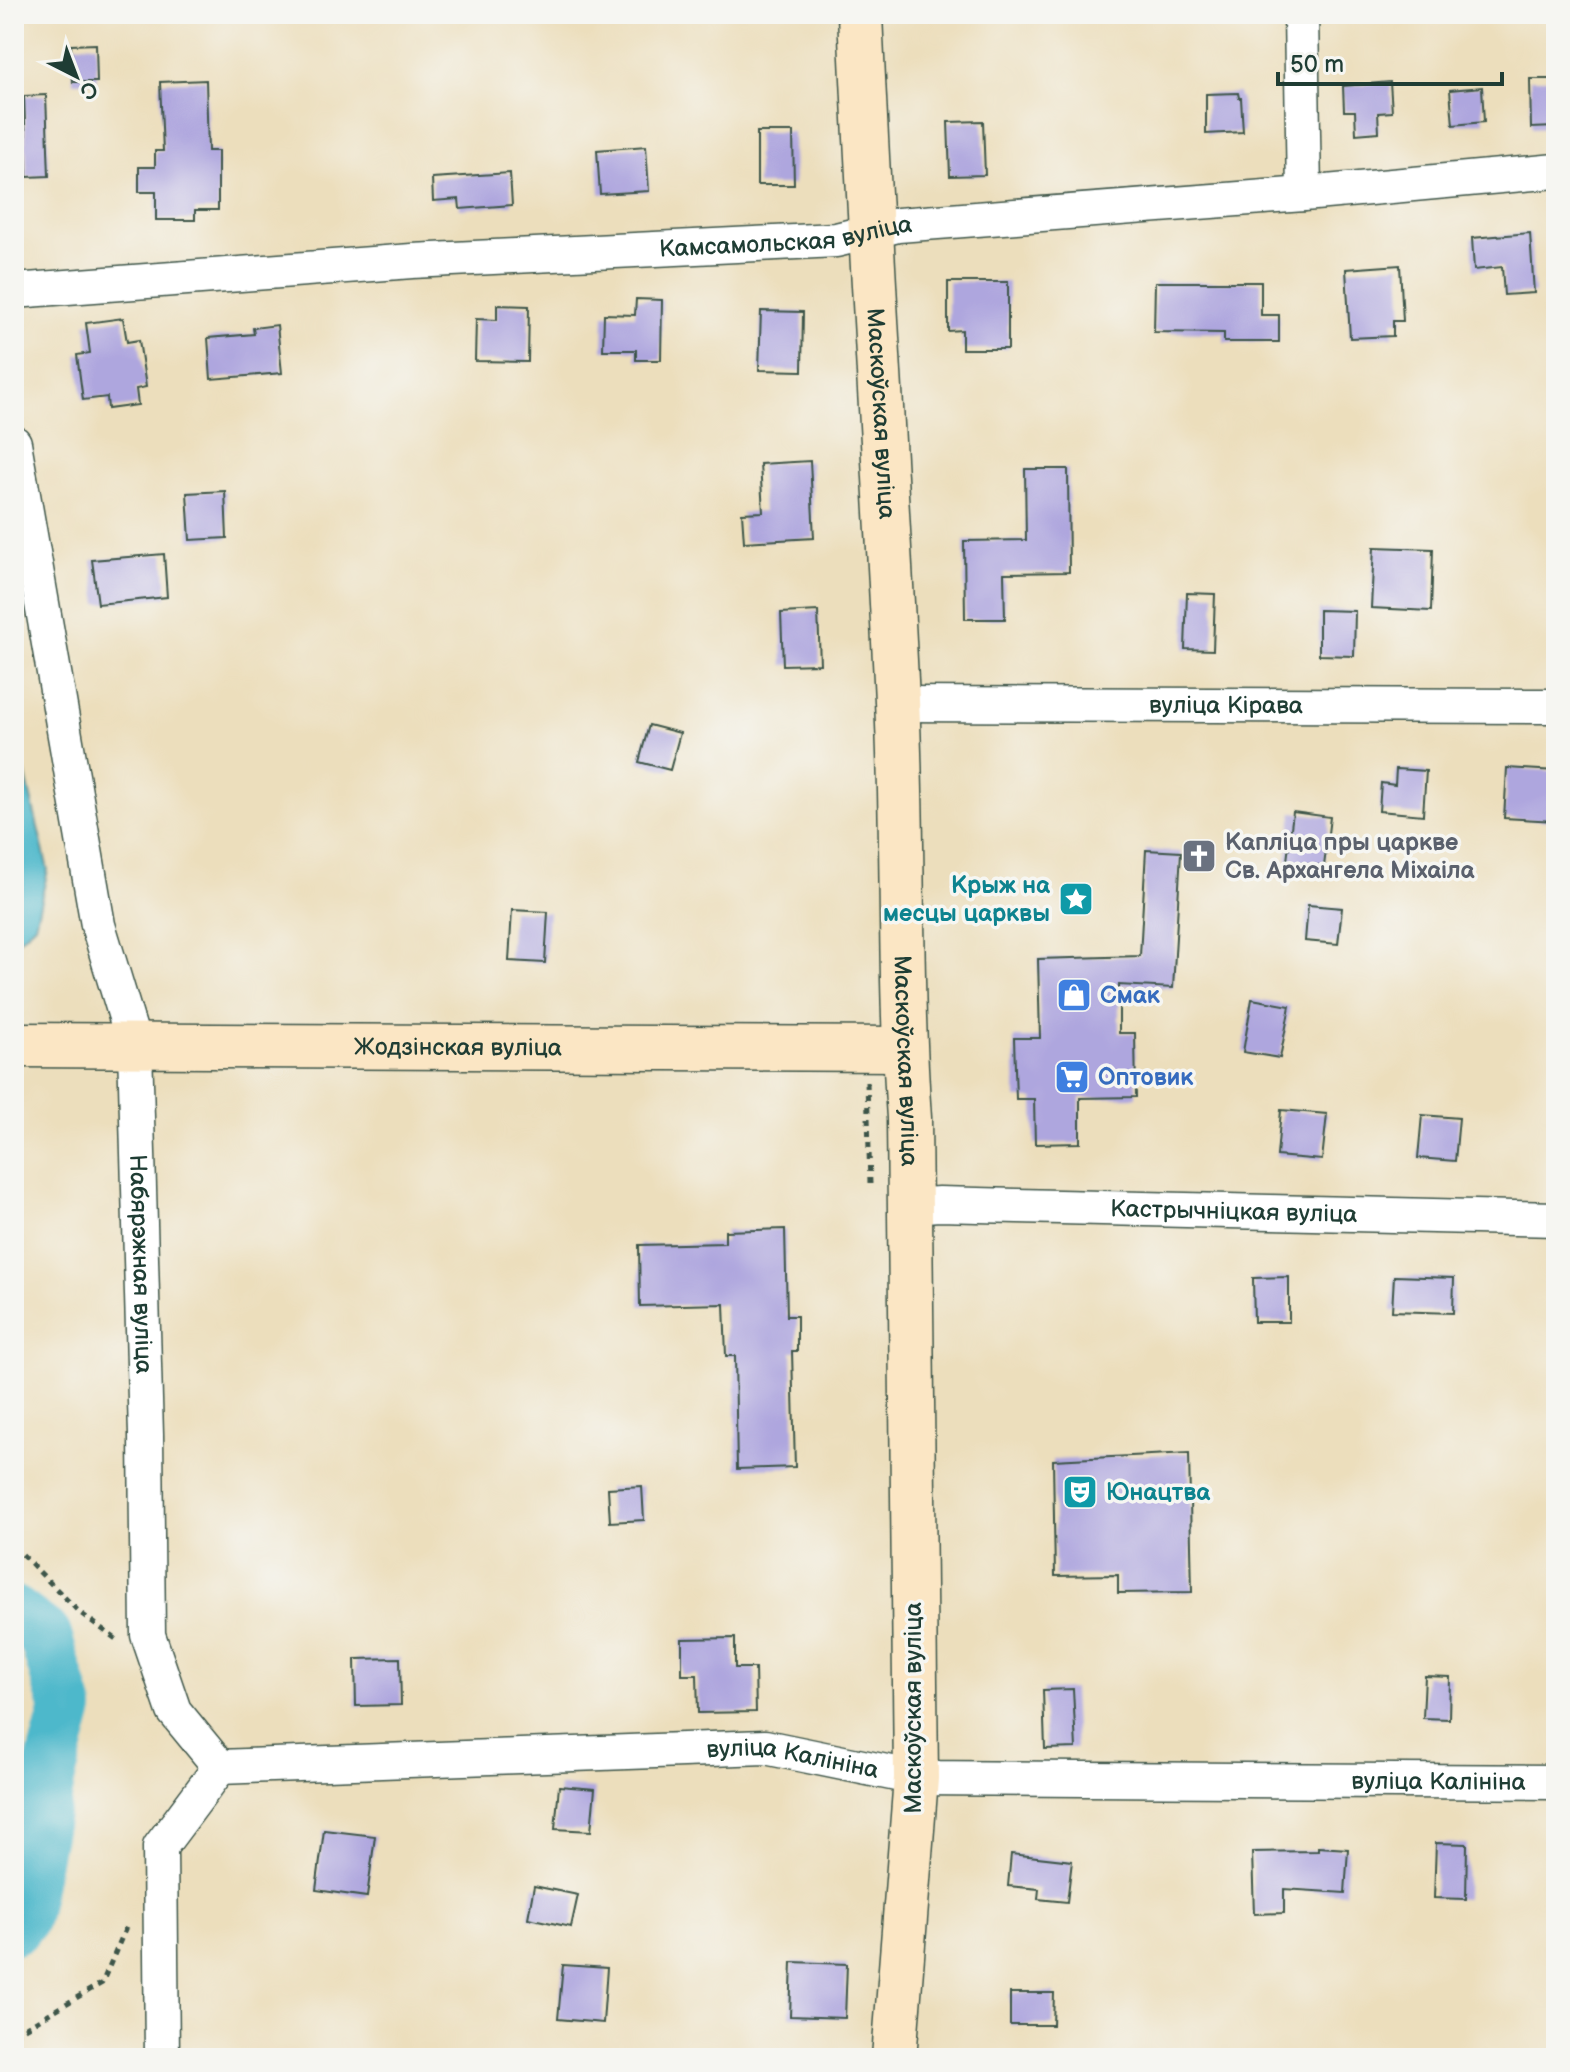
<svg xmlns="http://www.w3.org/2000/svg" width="1570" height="2072" font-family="'Balsamiq Sans',sans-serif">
  <rect width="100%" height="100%" fill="#f6f6f2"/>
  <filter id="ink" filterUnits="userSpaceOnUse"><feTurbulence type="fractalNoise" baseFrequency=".0125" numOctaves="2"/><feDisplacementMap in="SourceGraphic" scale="16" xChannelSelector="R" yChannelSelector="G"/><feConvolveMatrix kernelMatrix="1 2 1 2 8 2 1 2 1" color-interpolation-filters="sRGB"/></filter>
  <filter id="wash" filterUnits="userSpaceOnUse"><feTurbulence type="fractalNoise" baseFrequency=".006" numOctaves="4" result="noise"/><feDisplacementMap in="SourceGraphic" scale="32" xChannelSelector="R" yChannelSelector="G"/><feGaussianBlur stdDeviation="1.8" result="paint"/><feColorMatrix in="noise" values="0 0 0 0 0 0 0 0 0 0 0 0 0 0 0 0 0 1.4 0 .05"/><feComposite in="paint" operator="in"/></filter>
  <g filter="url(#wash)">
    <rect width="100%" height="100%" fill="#ecdebc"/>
    <path fill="#4eb8cb" stroke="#367a80" stroke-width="2" d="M14,707L20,751L48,870L35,925L14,944Z"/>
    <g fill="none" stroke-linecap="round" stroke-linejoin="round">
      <path stroke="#4eb8cb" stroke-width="54" d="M14,1613L45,1636L67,1709L49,1776L22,1917L14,1928"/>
    </g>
    <g id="blocks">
      <path fill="#aea6de" d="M96,44L97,82H73L71,45Z
        M1530,79H1556V127L1531,128Z
        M206,80L208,151H218V210H195V220H156V192H139V167H155V151H163L160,82Z
        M1390,82L1392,112L1378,113L1379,132L1356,134L1355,111H1344L1343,86Z
        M1482,87L1484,122L1453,125L1450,90Z
        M1238,93L1239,98H1241L1243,132L1206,134V94Z
        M46,95L49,176L27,177L24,96Z
        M983,121L985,175L950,176L948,122Z
        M757,132H793L794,185H757Z
        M646,146L649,191L600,194L597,150Z
        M510,173L512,205L460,209L459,199L433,201L432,178Z
        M1530,233L1534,293L1504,295L1502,267L1474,270L1472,238Z
        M1400,265L1403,321H1393V336L1350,338L1346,269Z
        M948,282H1008V349H962V330L948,331Z
        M1155,282H1261V315H1279V342H1224V333L1154,332Z
        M636,299L662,300L661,360H636V350H603L604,314L635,315Z
        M497,305L529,306L528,362L475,361L476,319L497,320Z
        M761,311L803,312L802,371L759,370Z
        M123,318L127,342L139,340L146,387L136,389L138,405L108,409L107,397L83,400L77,355L90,353L86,323Z
        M277,325L282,373L211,379L208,338L254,334L253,328Z
        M810,461L814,538L744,542L742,513L763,512L760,464Z
        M1025,469H1068L1069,572L1004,573L1005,619H965L964,541L1026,540Z
        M225,491L227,538L190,540L187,493Z
        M1374,547L1433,549L1431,611L1371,608Z
        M164,554L167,597L98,604L92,560Z
        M1187,593L1215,594L1213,650L1185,649Z
        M1319,610L1355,611L1354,656L1319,655Z
        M818,611L820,664L783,665L781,613Z
        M649,725L680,733L670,770L639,762Z
        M1507,768L1556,771V821L1504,818Z
        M1396,769L1426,771L1423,815L1379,811L1381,783L1395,785Z
        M1293,812L1330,817L1324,866L1287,861Z
        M1146,850L1181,852L1173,988L1119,985V1033H1135L1136,1097L1080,1098V1143L1035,1144L1034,1099H1016L1014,1038H1040L1038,959L1140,956Z
        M1308,905L1342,908L1338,944L1305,941Z
        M512,910L548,912L545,963L509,961Z
        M1252,999L1290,1006L1280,1058L1243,1052Z
        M1281,1110L1327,1114L1322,1160L1277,1156Z
        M1422,1115L1459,1118L1455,1161L1418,1158Z
        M785,1229L787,1316H797V1351H792L795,1467L737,1469L735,1356H726L724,1304L640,1306L639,1245L725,1243V1231Z
        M1394,1276L1454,1278L1453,1313L1392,1311Z
        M1289,1277V1322H1254L1253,1278Z
        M1189,1453L1192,1592L1118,1593V1575L1055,1576L1053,1460Z
        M642,1486L644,1520L610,1522L608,1488Z
        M735,1638V1668H755L756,1712L698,1713L697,1675H682V1639Z
        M400,1658L401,1705L356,1706L355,1659Z
        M1425,1676L1450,1677L1449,1719L1423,1718Z
        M1073,1689L1076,1748L1045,1749L1043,1690Z
        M559,1786L595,1789L591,1831L555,1829Z
        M324,1830L375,1836L367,1897L316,1890Z
        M1436,1843L1467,1844L1466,1899L1434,1898Z
        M1318,1847L1348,1849L1345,1893L1284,1889V1913L1254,1914L1252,1852L1318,1851Z
        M1011,1854L1072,1861L1067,1902L1038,1899L1039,1889L1008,1886Z
        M534,1886L578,1895L571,1927L528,1918Z
        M792,1962L847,1964L845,2018L790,2016Z
        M563,1965L607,1968L603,2023L558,2019Z
        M1010,1993H1054L1053,2025H1010Z"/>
    </g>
  </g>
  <g filter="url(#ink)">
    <use href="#blocks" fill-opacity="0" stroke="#3e5548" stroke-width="2"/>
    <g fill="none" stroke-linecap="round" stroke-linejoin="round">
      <g stroke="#3e5548" stroke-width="37">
        <g id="minor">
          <path d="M1301,14L1304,194"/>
          <path id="s1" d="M14,291L412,261L836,240L898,225L1304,194L1556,171"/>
          <path id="s2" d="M14,443L98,925L135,1047L146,1435L148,1635L174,1711L220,1767L160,1847L162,2058"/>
          <path id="s3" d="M898,704L1556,706"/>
          <path id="s4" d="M910,1206L939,1204L1556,1219"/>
          <path id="s5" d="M220,1767L765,1747L916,1778L1556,1782"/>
        </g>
      </g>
      <g stroke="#3e5548" stroke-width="47">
        <g id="secondary">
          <path id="s6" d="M860,14C870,243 886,472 897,701C904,840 899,979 909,1118L916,1778L894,2058"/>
          <path id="s7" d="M14,1045L904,1049"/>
        </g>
      </g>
      <path stroke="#3e5548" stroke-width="5" stroke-dasharray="6 6" stroke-linecap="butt" d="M867,1082L870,1184
        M14,1546L79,1612L116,1639
        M14,2034L102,1983L128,1923"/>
      <use href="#minor" stroke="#fff" stroke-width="34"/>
      <use href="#secondary" stroke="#fbe6c4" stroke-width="44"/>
    </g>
  </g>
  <defs>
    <g id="church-square" transform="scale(1.8)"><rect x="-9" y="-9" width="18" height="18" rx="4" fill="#6b7280" stroke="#f6f6f2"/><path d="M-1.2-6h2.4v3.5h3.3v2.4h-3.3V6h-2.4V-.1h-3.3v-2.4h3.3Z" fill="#fff"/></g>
    <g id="sight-square" transform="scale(1.8)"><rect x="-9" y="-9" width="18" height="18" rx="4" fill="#0f9aa8" stroke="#f6f6f2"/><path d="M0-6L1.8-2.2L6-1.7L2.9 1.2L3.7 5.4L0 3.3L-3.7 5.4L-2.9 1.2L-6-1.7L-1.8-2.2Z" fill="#fff"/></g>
    <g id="shop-square" transform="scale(1.8)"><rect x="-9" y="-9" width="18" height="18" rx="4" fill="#3f7fe0" stroke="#f6f6f2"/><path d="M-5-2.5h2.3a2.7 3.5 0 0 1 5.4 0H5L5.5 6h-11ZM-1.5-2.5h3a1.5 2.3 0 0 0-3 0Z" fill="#fff"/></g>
    <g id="supermarket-square" transform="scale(1.8)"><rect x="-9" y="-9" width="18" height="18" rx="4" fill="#3f7fe0" stroke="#f6f6f2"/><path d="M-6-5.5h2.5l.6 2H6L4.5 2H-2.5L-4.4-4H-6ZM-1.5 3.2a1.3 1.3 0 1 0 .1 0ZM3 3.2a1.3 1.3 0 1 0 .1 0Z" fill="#fff"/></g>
    <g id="theatre-square" transform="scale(1.8)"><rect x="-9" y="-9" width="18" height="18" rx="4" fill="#0f9aa8" stroke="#f6f6f2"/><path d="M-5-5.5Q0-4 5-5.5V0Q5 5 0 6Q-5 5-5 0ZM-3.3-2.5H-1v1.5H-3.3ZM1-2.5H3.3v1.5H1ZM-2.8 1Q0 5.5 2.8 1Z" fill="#fff"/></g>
  </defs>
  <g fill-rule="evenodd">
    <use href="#church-square" x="1199" y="856"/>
    <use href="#sight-square" x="1076" y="899"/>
    <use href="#shop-square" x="1074" y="995"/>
    <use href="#supermarket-square" x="1072" y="1077"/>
    <use href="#theatre-square" x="1080" y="1492"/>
  </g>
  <g text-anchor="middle" stroke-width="7" stroke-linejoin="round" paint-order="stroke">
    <g font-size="24" fill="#1f3d34" stroke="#f6f6f2">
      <text dy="8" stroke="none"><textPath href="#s1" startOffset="774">Камсамольская вуліца</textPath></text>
      <text dy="8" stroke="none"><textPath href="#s6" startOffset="400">Маскоўская вуліца</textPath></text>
      <text dy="8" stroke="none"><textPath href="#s3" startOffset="328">вуліца Кірава</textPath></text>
      <text dy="8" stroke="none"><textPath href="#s7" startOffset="444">Жодзінская вуліца</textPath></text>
      <text dy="8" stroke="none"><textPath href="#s6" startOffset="1048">Маскоўская вуліца</textPath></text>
      <text dy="8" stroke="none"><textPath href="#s4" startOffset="324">Кастрычніцкая вуліца</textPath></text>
      <text dy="8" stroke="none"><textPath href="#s2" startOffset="834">Набярэжная вуліца</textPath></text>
      <text transform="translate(913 1708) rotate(-90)" y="8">Маскоўская вуліца</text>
      <text dy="8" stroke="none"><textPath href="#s5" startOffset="574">вуліца Калініна</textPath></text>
      <text dy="8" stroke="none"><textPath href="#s5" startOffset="1222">вуліца Калініна</textPath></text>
    </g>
    <g font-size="24" font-weight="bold" fill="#5b616d" stroke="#f6f6f2" text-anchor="start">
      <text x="1225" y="850">Капліца пры царкве<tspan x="1225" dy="28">Св. Архангела Міхаіла</tspan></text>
    </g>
    <g font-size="24" font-weight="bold" fill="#0d838f" stroke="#f6f6f2" text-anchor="end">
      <text x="1050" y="893">Крыж на<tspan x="1050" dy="28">месцы царквы</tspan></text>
      <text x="1106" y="1500" text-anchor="start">Юнацтва</text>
    </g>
    <g font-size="24" font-weight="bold" fill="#366cbe" stroke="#f6f6f2" text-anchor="start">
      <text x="1100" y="1003">Смак</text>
      <text x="1098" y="1085">Оптовик</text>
    </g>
  </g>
  <rect width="1570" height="2072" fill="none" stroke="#f6f6f2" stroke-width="48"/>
  <g transform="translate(76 76) rotate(138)" stroke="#f6f6f2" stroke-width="6" paint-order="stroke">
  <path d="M0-6L14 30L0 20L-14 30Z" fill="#1f3d34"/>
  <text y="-12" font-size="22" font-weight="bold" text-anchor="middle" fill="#1f3d34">С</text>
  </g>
  <path d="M1278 72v12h224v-12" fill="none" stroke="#1f3d34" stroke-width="4"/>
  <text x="1290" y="72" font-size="24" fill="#1f3d34" stroke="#f6f6f2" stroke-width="6" paint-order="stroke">50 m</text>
</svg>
